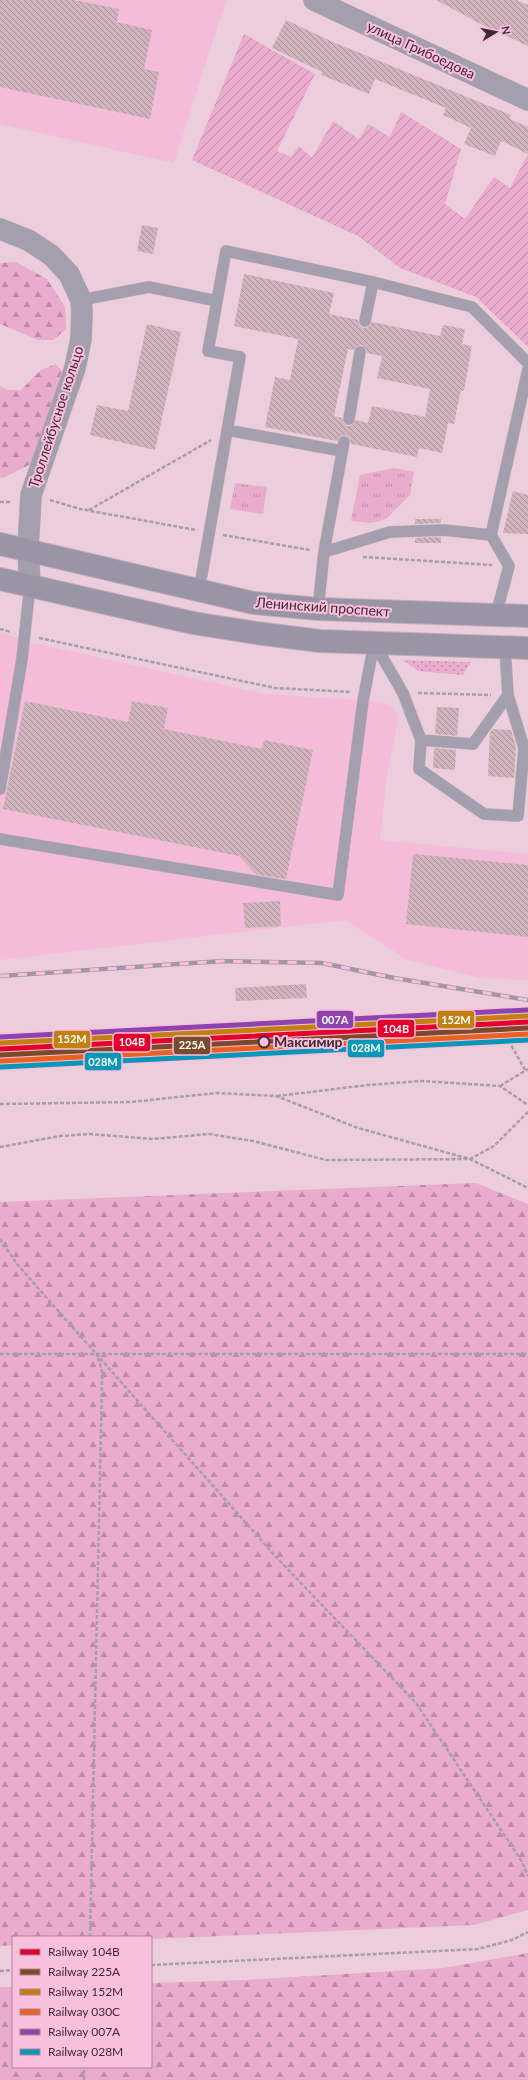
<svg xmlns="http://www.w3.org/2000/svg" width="528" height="2080" font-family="Lato,sans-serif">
  <defs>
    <pattern id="grass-dots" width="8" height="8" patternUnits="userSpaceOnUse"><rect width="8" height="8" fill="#eaacce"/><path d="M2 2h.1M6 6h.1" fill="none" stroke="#bf8ca8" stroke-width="1.8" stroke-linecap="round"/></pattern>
    <pattern id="forest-firs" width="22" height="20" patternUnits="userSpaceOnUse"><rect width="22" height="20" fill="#eaacce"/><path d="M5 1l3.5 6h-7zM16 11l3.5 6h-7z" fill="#bf8ca8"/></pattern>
    <pattern id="park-tufts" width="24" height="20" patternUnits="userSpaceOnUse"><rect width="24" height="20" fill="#eaacce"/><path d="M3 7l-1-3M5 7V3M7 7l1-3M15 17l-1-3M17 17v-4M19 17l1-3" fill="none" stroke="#bf8ca8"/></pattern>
    <pattern id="garden-furrows" width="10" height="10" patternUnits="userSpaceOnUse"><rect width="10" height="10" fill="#eaacce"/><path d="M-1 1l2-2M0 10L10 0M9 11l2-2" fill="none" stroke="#bf8ca8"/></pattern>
    <pattern id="building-back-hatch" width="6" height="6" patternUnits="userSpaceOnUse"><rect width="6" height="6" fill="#d0b4bd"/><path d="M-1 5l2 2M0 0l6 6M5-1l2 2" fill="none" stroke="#aa929a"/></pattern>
  </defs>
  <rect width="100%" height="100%" fill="#ebcddc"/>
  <path fill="#f4bcd9" d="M0,0H226L174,163L0,124Z
    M0,632L33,643L265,694L372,701L383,702L390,706L399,715L387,774L380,840L528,854V980L480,978L408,960L345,920L0,960Z"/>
  <path fill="url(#grass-dots)" d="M403,660L471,662L463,675L418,671Z"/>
  <path fill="url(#forest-firs)" d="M16,262L47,279L65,307L66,329L53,340H38L0,324V263Z
    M56,364L62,371L33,463L3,478L0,477V386L7,390H21L41,370Z
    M476,1183L528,1204V1910L474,1925L151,1939V1937H13V1945L0,1946V1202Z
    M528,1953V2080H0V1987H13V2067H151V1983L244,1980L443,1968Z"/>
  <path fill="url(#park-tufts)" d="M394,468L414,472L410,495L386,519L371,523L351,521L360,475Z
    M235,483L267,487L263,514L230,509Z"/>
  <path fill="url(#garden-furrows)" d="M244,34L315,74L277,151L291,157L299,146L312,158L333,121L359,139L368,124L390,137L401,112L461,149L445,204L465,219L494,177L510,188L528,154V347L476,297L400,268L358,236L192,160Z"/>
  <path fill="url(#building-back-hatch)" fill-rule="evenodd" d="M0,0H74L119,9L117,22L152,30L144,69L159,72L150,119L0,87Z
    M436,0H517L528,5V46L481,24Z
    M286,20L333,42L511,115L510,119L528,127V154L501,141L495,156L464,144L471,128L443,115L446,108L375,79L369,94L321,75L322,72L272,48Z
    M142,225L158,228L153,254L137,251Z
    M244,274L334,293L329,314L358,320L359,324L363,328L368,327L372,322L440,336L443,325L465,329L462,344L472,346L464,391L461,390L454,424L448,423L442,453L419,448L417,457L351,444L350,439L346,435L341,436L337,441L265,427L275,377L290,380L298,339L234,326ZM362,345L366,349L367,353L382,356L377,378L430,389L425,417L372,406L368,423L356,420L352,425L347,426L343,422L342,418L334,416L348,349L353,350L357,346Z
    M147,324L181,332L155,450L90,435L97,405L128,411Z
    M513,491L528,495V534L503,533Z
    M415,519H441V523L415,524Z
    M441,537V543H415V538Z
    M25,701L128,722L132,701L168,708L164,729L262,749L264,740L313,750L286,879L257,875L239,856L3,809Z
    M437,707L459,708L457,736L435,734Z
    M493,729L511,730L516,747L514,778L488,776L490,732Z
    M434,748L456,750L455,770L433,768Z
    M413,854L528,865V937L406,924Z
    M280,901L281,926L245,928L243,903Z
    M306,984L307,998L236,1001L235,988Z"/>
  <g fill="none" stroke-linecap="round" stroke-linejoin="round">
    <g stroke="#c3abb7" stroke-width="12">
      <path id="service" d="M81,300L149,287L217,301L208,351L240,357L199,591
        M217,301L226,251L373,282L472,307L528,363
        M365,321L373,282
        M349,419L360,352
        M227,430L342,451
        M324,552L390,532L444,530L491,535
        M318,609L324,552L344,442
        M496,615L509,566L491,535L528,369
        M374,643L403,693L421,740L419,769L484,814L518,816L524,748L508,695L505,648
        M421,740L473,744L508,695
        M0,789L22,659L30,585
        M0,839L338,895L363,701L374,643"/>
    </g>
    <g stroke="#c3abb7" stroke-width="22">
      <path id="minor" d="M314,0L528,100
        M0,229L28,240L51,255L69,274L81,300L82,311L81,339L75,368L31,495L28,549L30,585"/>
    </g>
    <g stroke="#c3abb7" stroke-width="24">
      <path id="secondary" d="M0,544L254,603L318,609L528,616
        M0,579L193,623L256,633L320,641L528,648"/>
    </g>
    <path stroke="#a89dab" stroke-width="2.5" stroke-dasharray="4 2" stroke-linecap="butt" d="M50,500L80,509L196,530
      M0,502H11
      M89,510L211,440
      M223,535L310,550
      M363,557L492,565
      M0,629L11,632
      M39,638L275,688L351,692
      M418,693L491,695
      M525,1070L510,1043L508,1013L528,1009
      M500,1086L528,1069
      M277,1096L368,1085L421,1081L500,1086L528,1105
      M0,1104L131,1102L216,1093L276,1096L358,1128L470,1159L528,1188
      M0,1147L60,1136L90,1134L153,1139L209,1134L253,1141L326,1160L470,1159L494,1146L528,1112
      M0,1239L17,1264L97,1355L277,1558L416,1703L521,1860L528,1876
      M0,1354H528
      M90,1937L102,1381V1371L98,1358
      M151,1965L478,1949L512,1940L528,1932
      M0,1971L13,1970
      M84,2080V2067"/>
    <use href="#service" stroke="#a49faf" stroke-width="11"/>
    <use href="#minor" stroke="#a49faf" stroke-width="21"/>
    <use href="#secondary" stroke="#9a95a6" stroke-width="22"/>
    <g stroke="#a497a5" stroke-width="4.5">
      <path id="rail" d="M0,976L223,961L322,963L394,978L528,1000"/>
    </g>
    <use href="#rail" stroke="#f8c0dd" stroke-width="3" stroke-dasharray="9" stroke-linecap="butt"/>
    <g stroke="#f8c0dd" stroke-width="8">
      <path id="rail-1" d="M0,1049L528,1022"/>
    </g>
    <g stroke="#f8c0dd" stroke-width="8">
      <path id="rail-2" d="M0,1055L528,1028"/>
    </g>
    <g stroke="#f8c0dd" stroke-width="8">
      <path id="rail-3" d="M0,1043L528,1016"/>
    </g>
    <g stroke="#f8c0dd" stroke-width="8">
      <path id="rail-4" d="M1,1061L528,1034"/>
    </g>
    <g stroke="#f8c0dd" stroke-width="8">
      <path id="rail-5" d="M0,1037L527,1010"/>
    </g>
    <g stroke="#f8c0dd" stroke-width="8">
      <path id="rail-6" d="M1,1067L528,1040"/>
    </g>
    <use href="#rail-1" stroke="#e4002b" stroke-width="5"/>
    <use href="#rail-2" stroke="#7a4b2a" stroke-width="5"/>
    <use href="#rail-3" stroke="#c18010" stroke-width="5"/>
    <use href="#rail-4" stroke="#e96223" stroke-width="5"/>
    <use href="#rail-5" stroke="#8e44ad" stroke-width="5"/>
    <use href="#rail-6" stroke="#0a96b7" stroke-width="5"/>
  </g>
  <circle fill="#f8c0dd" stroke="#422735" stroke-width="2" cx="264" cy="1042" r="5.5"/>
  <g text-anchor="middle" stroke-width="4" stroke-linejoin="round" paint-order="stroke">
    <g font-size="14" fill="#422735" stroke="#f8c0dd">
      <text transform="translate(421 50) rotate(25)" y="5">улица Грибоедова</text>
      <text transform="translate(56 417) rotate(-72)" y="5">Троллейбусное кольцо</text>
      <text transform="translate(323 607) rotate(4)" y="5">Ленинский проспект</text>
    </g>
    <g font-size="14" font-weight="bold" fill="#422735" stroke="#f8c0dd" text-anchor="start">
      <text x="274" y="1047">Максимир</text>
    </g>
  </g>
  <g stroke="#f8c0dd" stroke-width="1.5">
    <rect x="437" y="1010" width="38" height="19" rx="4" fill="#c18010"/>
    <rect x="316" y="1010" width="38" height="19" rx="4" fill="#8e44ad"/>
    <rect x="377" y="1019" width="38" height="19" rx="4" fill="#e4002b"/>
    <rect x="53" y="1030" width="38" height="19" rx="4" fill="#c18010"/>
    <rect x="113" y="1033" width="38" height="19" rx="4" fill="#e4002b"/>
    <rect x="173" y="1036" width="38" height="19" rx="4" fill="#7a4b2a"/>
    <rect x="347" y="1039" width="38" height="19" rx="4" fill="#0a96b7"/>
    <rect x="84" y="1052" width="38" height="19" rx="4" fill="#0a96b7"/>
  </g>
  <g font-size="11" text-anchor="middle" font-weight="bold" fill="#fff">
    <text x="456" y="1024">152М</text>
    <text x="335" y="1024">007А</text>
    <text x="396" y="1033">104В</text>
    <text x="72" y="1043">152М</text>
    <text x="132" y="1046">104В</text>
    <text x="192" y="1049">225А</text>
    <text x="366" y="1052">028М</text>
    <text x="103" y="1066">028М</text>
  </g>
  <rect x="12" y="1936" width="140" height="132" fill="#f8c0dd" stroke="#af839a"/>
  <rect x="20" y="1949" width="20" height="6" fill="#e4002b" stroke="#af839a"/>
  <text x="48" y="1956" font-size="12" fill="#422735">Railway 104В</text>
  <rect x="20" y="1969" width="20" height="6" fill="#7a4b2a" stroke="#af839a"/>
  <text x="48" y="1976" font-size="12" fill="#422735">Railway 225А</text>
  <rect x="20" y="1989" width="20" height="6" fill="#c18010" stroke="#af839a"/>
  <text x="48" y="1996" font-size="12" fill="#422735">Railway 152М</text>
  <rect x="20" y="2009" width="20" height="6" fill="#e96223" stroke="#af839a"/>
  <text x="48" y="2016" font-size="12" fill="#422735">Railway 030C</text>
  <rect x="20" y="2029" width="20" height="6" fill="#8e44ad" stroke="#af839a"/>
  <text x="48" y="2036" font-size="12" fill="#422735">Railway 007А</text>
  <rect x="20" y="2049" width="20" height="6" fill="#0a96b7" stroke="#af839a"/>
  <text x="48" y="2056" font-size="12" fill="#422735">Railway 028М</text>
  <g transform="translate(496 32) rotate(80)" stroke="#f8c0dd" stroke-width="3" paint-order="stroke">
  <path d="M0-3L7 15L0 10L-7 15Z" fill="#422735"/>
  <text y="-6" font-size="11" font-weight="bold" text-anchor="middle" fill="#422735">N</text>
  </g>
</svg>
